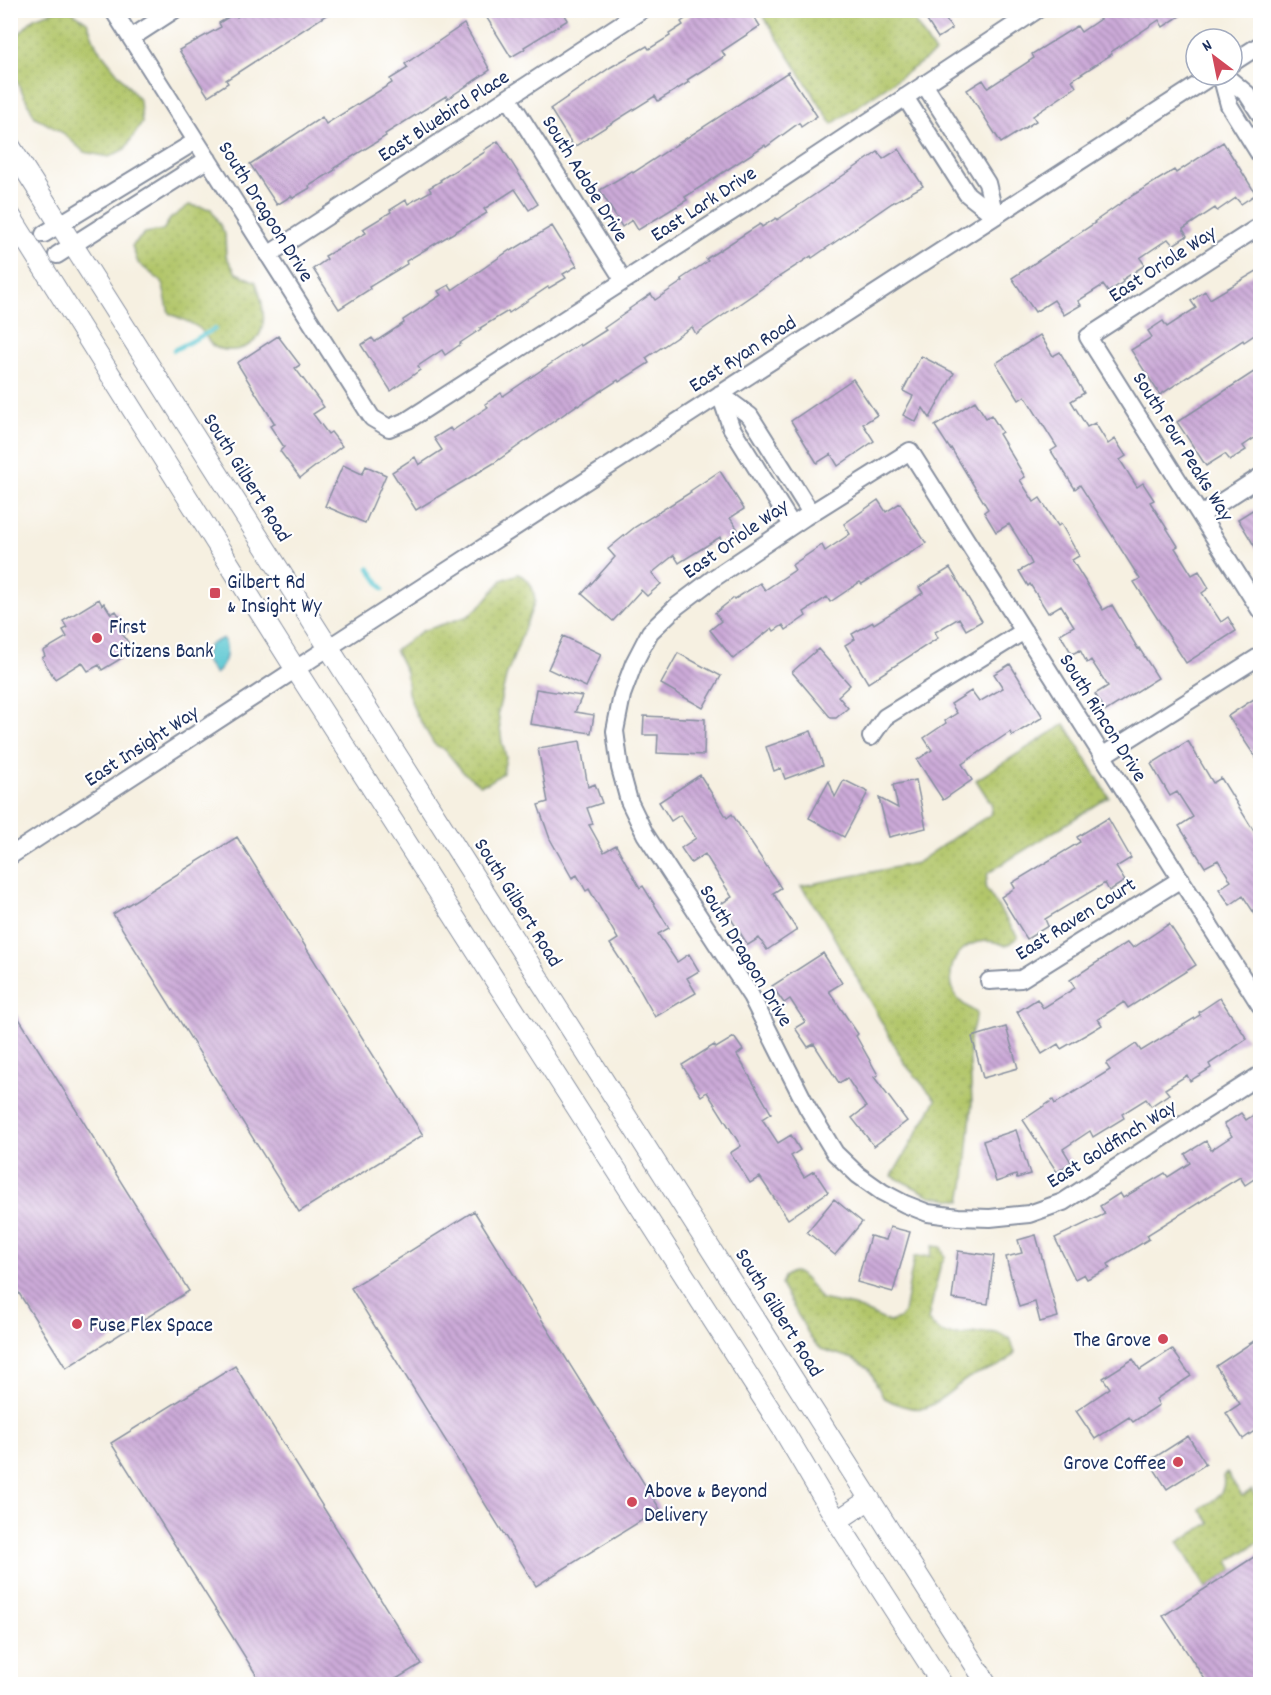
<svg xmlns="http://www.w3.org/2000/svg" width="1271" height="1695" font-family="Dekko,sans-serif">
  <defs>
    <pattern id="grass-dots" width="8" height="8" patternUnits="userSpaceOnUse" patternTransform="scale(1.5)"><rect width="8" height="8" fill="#b2c66a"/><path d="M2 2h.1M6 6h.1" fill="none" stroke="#98aa5e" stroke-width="1.8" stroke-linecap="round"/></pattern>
    <pattern id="building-back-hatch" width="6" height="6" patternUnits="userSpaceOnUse" patternTransform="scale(1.5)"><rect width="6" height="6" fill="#ccaad8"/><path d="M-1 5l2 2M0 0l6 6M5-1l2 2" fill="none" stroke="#a58bb2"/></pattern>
  </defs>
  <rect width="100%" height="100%" fill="#fff"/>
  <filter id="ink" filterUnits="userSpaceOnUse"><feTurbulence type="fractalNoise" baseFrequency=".0167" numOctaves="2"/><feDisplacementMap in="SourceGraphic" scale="12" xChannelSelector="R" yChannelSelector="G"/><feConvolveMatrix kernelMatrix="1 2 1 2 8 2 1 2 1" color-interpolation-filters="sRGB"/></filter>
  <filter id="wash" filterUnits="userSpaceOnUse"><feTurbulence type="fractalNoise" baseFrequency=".008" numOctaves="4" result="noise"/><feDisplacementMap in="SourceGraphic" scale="24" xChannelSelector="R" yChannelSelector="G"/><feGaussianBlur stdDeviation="1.35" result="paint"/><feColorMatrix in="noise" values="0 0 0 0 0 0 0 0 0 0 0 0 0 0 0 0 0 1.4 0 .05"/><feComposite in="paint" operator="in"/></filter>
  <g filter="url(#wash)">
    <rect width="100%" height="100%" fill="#f6f0e1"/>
    <path fill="url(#grass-dots)" stroke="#667a64" stroke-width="1.5" d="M58,10L71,11L87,22L97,47L140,101L142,123L125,149L109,157L84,152L63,133L35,117L11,70V42L34,18Z
      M760,11H908L935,53L832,124Z
      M189,205L211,209L225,234L226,256L236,273L256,282C264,305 273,339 240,349C231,351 222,351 213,346C207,341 205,332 199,328C190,322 178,318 169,313L162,282L138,263L132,246L145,233L163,230L170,219Z
      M518,574C530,579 534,588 535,601L506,677L498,712L502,742L506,757L503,773L488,783L480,785L463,772L445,750L434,744L416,714L408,693L406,672L395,650L422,631L468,616L483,603L502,580Z
      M1065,724L1109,797L988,873L985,887L1018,937L1006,946C981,933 950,947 951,978C952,986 952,993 958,999C963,1005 971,1009 977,1013L969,1041L972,1103L965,1179L961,1201L931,1196L892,1176L936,1100L905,1064L822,916L801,886L917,863L956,836L990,815L992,805L976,780Z
      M933,1246L941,1247L945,1257L940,1267L928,1320C948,1348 970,1328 996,1333C1000,1333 1006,1337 1010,1339L1015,1352C1004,1370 983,1368 967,1379C954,1387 937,1405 924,1408C910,1410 895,1404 883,1397L869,1369L853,1359L821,1349L812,1340L781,1285L784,1277C787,1275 789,1273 793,1272C802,1271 816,1292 821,1299L854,1306L889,1322L899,1319L904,1313L914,1257L930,1256Z
      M1227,1473L1242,1496L1252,1490L1260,1503V1541L1229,1561L1234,1570L1206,1588L1178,1542L1210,1523L1200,1509C1214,1500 1227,1494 1223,1476Z"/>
    <path fill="#5bc7d2" stroke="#3b7b98" stroke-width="1.5" d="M223,638C230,651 226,665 215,674L204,659L209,645Z"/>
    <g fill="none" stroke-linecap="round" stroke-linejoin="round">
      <path stroke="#5bc7d2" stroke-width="4.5" d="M174,350L215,329
        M369,568L383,589"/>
    </g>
    <g id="blocks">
      <path fill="url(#building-back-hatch)" d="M248,10H334L226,80L228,83L208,96L179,50L221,27L219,23L235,13L237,17Z
        M482,10H562L568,20L524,47L525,49L511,57Z
        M698,10H750L760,26L722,51L725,56L687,80L689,82L658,101L655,96L574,147L550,109L611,67L647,46L649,49L670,36L669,34L683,25L681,22Z
        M920,10H961L946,20L952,29L938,38Z
        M1099,10H1189L1163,27L1159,20L1111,52L1112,54L1072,80L1076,87L1033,116L1036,121L1001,143L967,90L983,80L988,88L1034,58L1032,54L1077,26L1081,32L1103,17Z
        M464,24L490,70L447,99L446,96L385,134L386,136L334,168L335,170L309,186L310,188L293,198L291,196L277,205L250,164L322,117L326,124L392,83L390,79L408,68L405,64Z
        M788,72L817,116L801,127L799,123L766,147L765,145L685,197L687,200L638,230L632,220L622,227L600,190L632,171L633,173Z
        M498,141L538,204L529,210L515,189L484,209L487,213L406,261L407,264L369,287L370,289L339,309L313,269L327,259L325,256L366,233L363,229L391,212L390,210L406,200L408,204L431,191L429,188L441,181L440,180L485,152L484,150Z
        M1223,142L1256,194L1241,204L1236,198L1217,211L1215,208L1183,229L1187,236L1173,245L1168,239L1140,258L1145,265L1122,280L1123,282L1108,292L1103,285L1078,301L1081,305L1064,315L1054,300L1035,312L1012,278L1095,223L1094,222L1130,197L1174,170L1176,173Z
        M899,149L923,186L892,203L812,258L811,256L774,280L696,334L692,327L646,358L649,363L619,382L618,380L578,406L577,405L494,463L416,510L392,472L415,457L419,465L442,450L434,438L450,428L452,431L488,407L485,404L501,393L503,396L580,344L581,346L606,330L604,328L630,310L629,309L651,294L655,300L683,281L681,279L708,261L706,259L760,224L762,227L776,218L777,220L878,152L883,159Z
        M552,226L577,266L563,274L566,278L549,288L548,287L509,313L508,311L480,328L481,329L460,343L461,344L445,355L442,350L418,366L420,370L391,391L361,345L372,338L375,342L404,323L403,320L441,295L438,291L449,285L452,290L510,250L511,251Z
        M1260,269V331L1244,342L1243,340L1160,395L1131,350L1152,337L1148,331L1163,321L1167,327L1196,308L1191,301L1205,291L1210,299Z
        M1040,335L1053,356L1060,352L1084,393L1071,401L1087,427L1095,423L1108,444L1115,439L1126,456L1120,460L1137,487L1143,483L1154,500L1150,502L1178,546L1175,548L1192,575L1199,571L1209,588L1202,593L1221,622L1228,617L1236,631L1186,663L1134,582L1140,579L1080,485L1075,489L1051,451L1057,447L1025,396L1019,400L996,363Z
        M278,336L300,365L295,368L324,407L313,414L328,434L331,432L342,446L300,478L280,451L284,447L270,426L275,424L237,363Z
        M921,356L954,373L930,418L923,408L916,422L903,415L913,396L903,391Z
        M1260,368V434L1243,446L1246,450L1230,460L1225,454L1206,466L1177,422Z
        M853,379L877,415L863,424L874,441L838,466L831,454L817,463L791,421Z
        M975,401L986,418L991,415L1002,432L999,434L1025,477L1020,480L1034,502L1040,498L1058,526L1061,524L1079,556L1072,560L1103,610L1112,605L1138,649L1139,648L1158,678L1106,711L1095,694L1108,686L1091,660L1087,663L1080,650L1072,654L1060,634L1074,626L1061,605L1048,613L1030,584L1028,586L1019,571L1032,564L1023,546L1009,524L996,532L984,512L988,509L951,448L950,449L935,426Z
        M343,465L362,474L366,466L386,475L365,523L325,506Z
        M720,471L744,509L730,518L739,531L723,542L720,537L679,563L674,555L652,573L661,584L647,596L641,590L613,621L582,594L615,557L608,549L635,527L691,492L690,491Z
        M878,500L886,512L900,503L926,543L862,584L860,582L830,602L827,597L804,612L806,616L786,630L783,625L774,631L772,628L733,659L710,630L721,621L715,613L734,598L735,599L760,583L765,590L795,570L792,565L822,545L825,551L850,534L844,524Z
        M1254,509L1260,519V555L1238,519Z
        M950,568L982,621L966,630L959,618L935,632L938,638L868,683L845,645L855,639L852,634L873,622L874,624L923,593L919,587Z
        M99,599L102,605L104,603L111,614L116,611L129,631L123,635L130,645L119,652L122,658L102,670L99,665L88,671L82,662L55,679L42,658L45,656L43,651L67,637L63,630L67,628L63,621Z
        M563,636L601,654L586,687L548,669Z
        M818,649L850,685L838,696L848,708L836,718H831L792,672Z
        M678,653L721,676L703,708L661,684Z
        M1010,664L1043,717L1012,736L1010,732L962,764L972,780L943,800L917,760L932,750L924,738L946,723L945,721L957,713L951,704L971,691L979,702L1003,688L994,674Z
        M536,689L582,696L575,712L594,715L591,733L530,724Z
        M1260,695V764L1228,716Z
        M644,716L705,719L704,755L657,753L658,735H643Z
        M811,731L823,765L785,779L781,768L774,771L766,747Z
        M580,741L588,787L595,784L602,803L587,808L593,824L589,825L604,852L616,845L640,888L643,886L669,928L658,934L677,962L689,954L699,971L687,978L696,993L655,1017L637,985L610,944L618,939L589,889L586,891L577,875L572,878L550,839L538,805L548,802L538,748Z
        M1188,741L1213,783L1221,778L1260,841V922L1243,896L1230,905L1219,889L1231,881L1218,860L1205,867L1179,826L1193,817L1177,792L1170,796L1151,764Z
        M700,775L727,818L732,814L781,888L773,893L797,930L767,950L759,938L748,945L731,919L729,921L719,905L732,897L705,854L691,863L681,848L696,838L680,815L671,821L659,802Z
        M844,780L868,792L844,837L809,818L829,781L835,797Z
        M916,780L926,828L889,837L879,798L898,808L893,785Z
        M1108,818L1131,858L1116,867L1125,881L1109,891L1105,883L1045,919L1048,926L1027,939L1001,897L1015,888L1012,883L1080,842L1077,837Z
        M237,837L423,1135L299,1212L113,914Z
        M1169,924L1196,965L1128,1008L1124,1002L1098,1019L1102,1025L1087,1034L1061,1049L1058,1044L1042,1054L1017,1012L1037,999L1043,1008L1075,988L1070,980L1128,942L1133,948Z
        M823,953L842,983L829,991L858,1034L856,1036L878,1075L874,1077L907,1121L874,1146L852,1118L866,1107L847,1078L839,1083L814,1044L808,1047L795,1028L805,1022L790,999L784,1003L772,986Z
        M1220,998L1247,1039L1209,1064L1211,1068L1190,1081L1187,1075L1165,1089L1169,1094L1151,1106L1146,1099L1122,1114L1124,1118L1093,1137L1090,1131L1063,1149L1071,1162L1057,1172L1023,1120L1053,1100L1055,1104L1110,1070L1106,1064L1136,1044L1141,1051L1200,1015L1199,1012Z
        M10,1004L189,1291L66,1368L10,1279Z
        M1006,1027L1018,1068L983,1078L972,1037Z
        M734,1037L743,1050L737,1055L771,1113L762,1119L778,1143L791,1135L800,1150L791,1156L804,1177L814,1171L828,1192L788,1219L760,1177L750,1183L730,1153L741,1146L707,1092L701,1096L682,1065L714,1045L716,1048Z
        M1260,1111V1175L1245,1185L1240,1177L1147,1235L1149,1239L1108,1264L1110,1268L1087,1279L1084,1274L1075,1279L1055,1238L1105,1214L1100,1206L1120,1193L1123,1198L1165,1173L1168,1177L1190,1163L1185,1154L1206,1141L1211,1150L1232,1136L1224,1124L1241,1113L1246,1120Z
        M1016,1130L1030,1174L1017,1178L1016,1175L996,1182L983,1141Z
        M834,1199L862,1222L835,1255L807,1232Z
        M474,1211L660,1509L536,1586L351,1288Z
        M890,1227L910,1232L893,1292L857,1282L870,1236L886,1240Z
        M1036,1235L1058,1317L1040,1322L1035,1302L1019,1307L1006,1257L1022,1253L1018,1240Z
        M958,1251L994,1256L988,1304L952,1299Z
        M1260,1337V1427L1243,1439L1226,1413L1240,1404L1216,1366Z
        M1172,1349L1191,1376L1156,1399L1159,1405L1133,1422L1129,1417L1095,1439L1076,1411L1110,1388L1103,1378L1133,1359L1140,1370Z
        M235,1366L421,1664L388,1684H262L111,1443Z
        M1188,1436L1206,1464L1167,1489L1149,1461Z
        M1260,1553V1684H1208L1163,1616Z"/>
    </g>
  </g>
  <g filter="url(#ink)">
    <use href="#blocks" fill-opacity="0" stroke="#8890a0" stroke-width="1.5"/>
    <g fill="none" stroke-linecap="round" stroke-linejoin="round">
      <g stroke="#8890a0" stroke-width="20">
        <path id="minor" d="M113,10L372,418L389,428L408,420L756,196L1037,10
          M131,38L174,10
          M1232,63L1260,45
          M1221,75L1229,105L1260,155
          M1224,75L1247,94L1260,114
          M924,84L987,183L995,216
          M905,97L967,194L995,216
          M509,99L624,281
          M1260,226L1088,337L1260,610
          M44,234L196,141
          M57,255L208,159
          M268,255L642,10
          M720,394L750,416L811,513
          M720,394L731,427L792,525
          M1201,515L1260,477
          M871,737L885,717L1024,631
          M1102,756L1260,656
          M10,856L328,648L1213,75
          M989,981L1021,979L1181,879
          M1260,1005L910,451L805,517L714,578L677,606L650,632L634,663L622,695L615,731L620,768L629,801L645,834L751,996L807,1107L835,1153L858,1175L882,1192L905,1204L928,1213L958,1217L990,1218L1029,1214L1063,1202L1260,1075"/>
      </g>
      <g stroke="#8890a0" stroke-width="22">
        <path id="major" d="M10,146L987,1684
          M10,215L296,670L782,1428L837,1521L942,1684
          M837,1521L870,1499"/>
      </g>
      <use href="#minor" stroke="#fff" stroke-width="16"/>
      <use href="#major" stroke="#fff" stroke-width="20"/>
    </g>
  </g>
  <g fill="#d1495b" stroke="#fff" stroke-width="2">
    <rect x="209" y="587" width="12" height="12" rx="3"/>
    <circle cx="97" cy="638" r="6"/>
    <circle cx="77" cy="1324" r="6"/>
    <circle cx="1163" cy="1339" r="6"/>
    <circle cx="1178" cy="1462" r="6"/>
    <circle cx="632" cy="1502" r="6"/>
  </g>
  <g text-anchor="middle" stroke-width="4.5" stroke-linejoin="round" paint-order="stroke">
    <g font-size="21" fill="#1b2f5e" stroke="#fff">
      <text transform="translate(443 115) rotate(-33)" y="7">East Bluebird Place</text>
      <text transform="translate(586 178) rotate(58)" y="7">South Adobe Drive</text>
      <text transform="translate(703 203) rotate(-33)" y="7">East Lark Drive</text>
      <text transform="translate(267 211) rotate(58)" y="7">South Dragoon Drive</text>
      <text transform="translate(1162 263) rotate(-33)" y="7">East Oriole Way</text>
      <text transform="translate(742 353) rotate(-33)" y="7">East Ryan Road</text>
      <text transform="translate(1184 446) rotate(58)" y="7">South Four Peaks Way</text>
      <text transform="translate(248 477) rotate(58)" y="7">South Gilbert Road</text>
      <text transform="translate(735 538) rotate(-35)" y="7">East Oriole Way</text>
      <text transform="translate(1104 717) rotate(58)" y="7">South Rincon Drive</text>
      <text transform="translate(141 745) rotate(-33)" y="7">East Insight Way</text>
      <text transform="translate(519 902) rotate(58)" y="7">South Gilbert Road</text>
      <text transform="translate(1075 918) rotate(-32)" y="7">East Raven Court</text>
      <text transform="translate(747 955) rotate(59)" y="7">South Dragoon Drive</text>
      <text transform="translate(1111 1143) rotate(-32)" y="7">East Goldfinch Way</text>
      <text transform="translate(780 1312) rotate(58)" y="7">South Gilbert Road</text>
    </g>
    <g font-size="21" fill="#1b2f5e" stroke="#fff" text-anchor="start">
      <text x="227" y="588">Gilbert Rd<tspan x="227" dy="24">&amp; Insight Wy</tspan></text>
      <text x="109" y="633">First<tspan x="109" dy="24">Citizens Bank</tspan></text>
      <text x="89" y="1331">Fuse Flex Space</text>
      <text x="1151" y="1346" text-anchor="end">The Grove</text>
      <text x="1166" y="1469" text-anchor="end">Grove Coffee</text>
      <text x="644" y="1497">Above &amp; Beyond<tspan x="644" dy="24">Delivery</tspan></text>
    </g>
  </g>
  <rect width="1271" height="1695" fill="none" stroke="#fff" stroke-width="36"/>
  <g transform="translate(1214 57) rotate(328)"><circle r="28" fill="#ffffff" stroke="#a4acbf" stroke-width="1.5"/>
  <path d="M0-4.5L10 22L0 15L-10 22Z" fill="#d1495b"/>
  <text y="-9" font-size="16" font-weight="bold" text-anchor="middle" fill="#1b2f5e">N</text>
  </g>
</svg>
